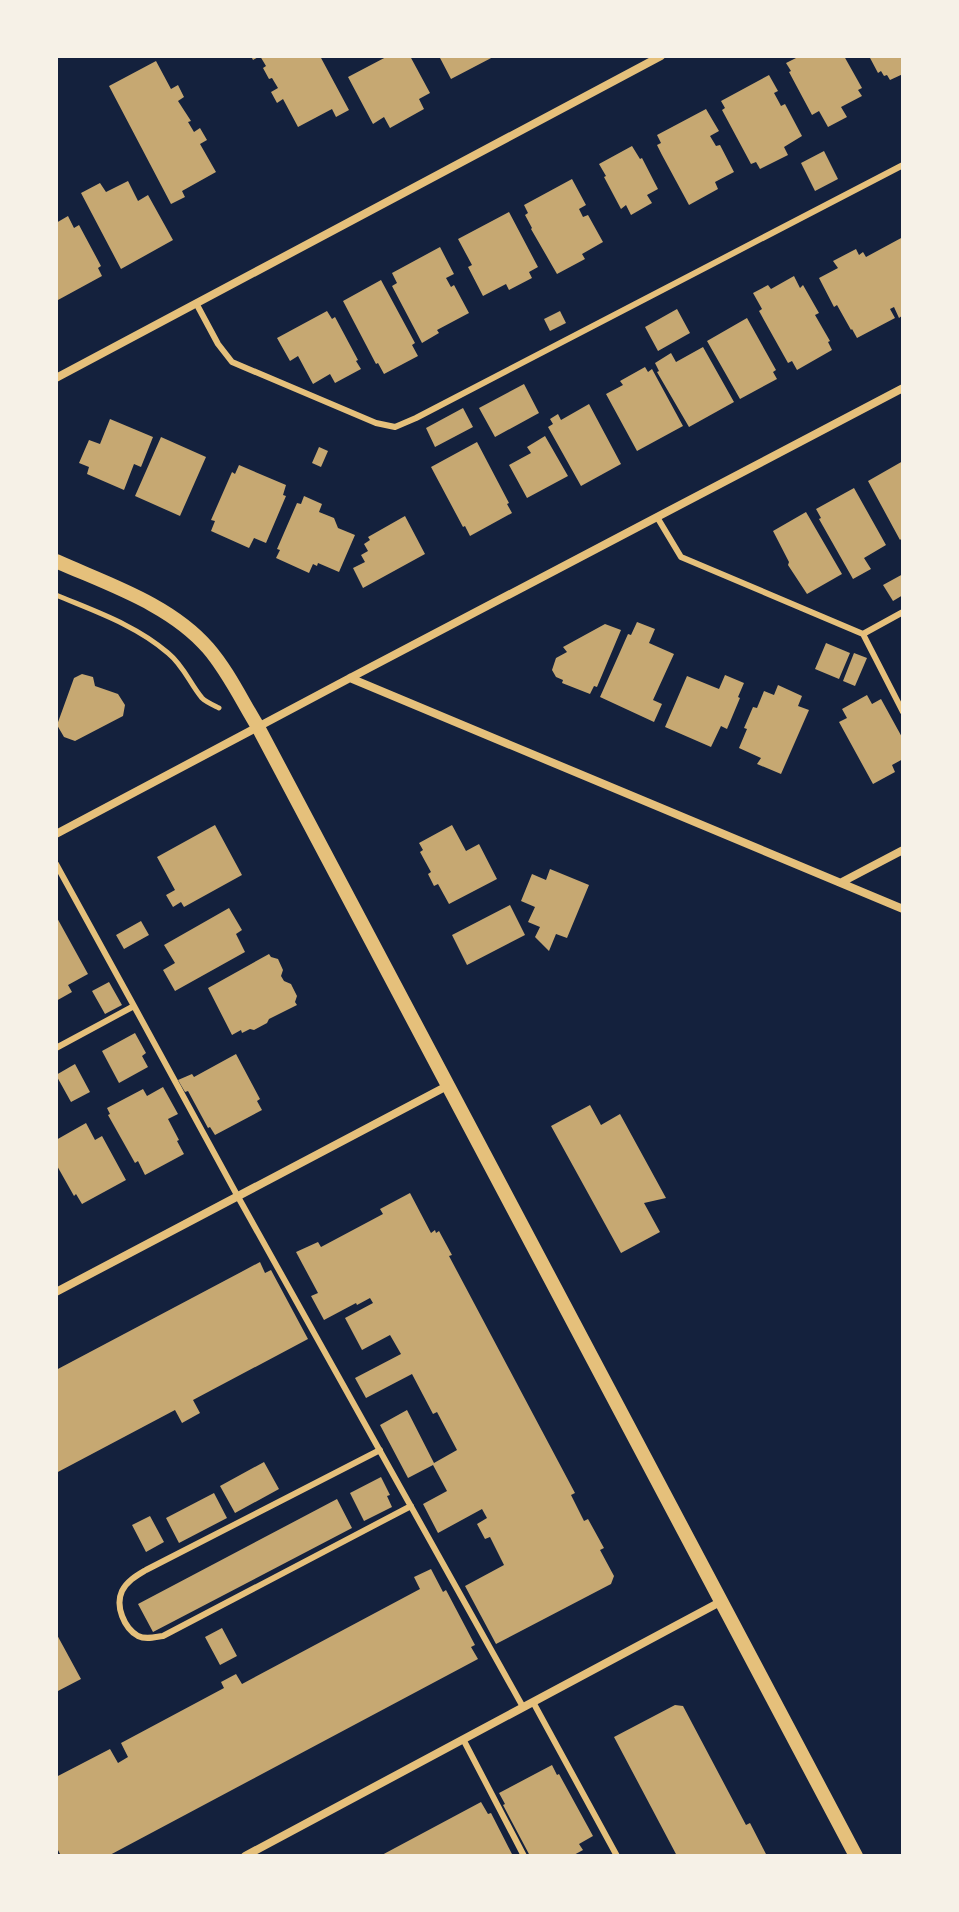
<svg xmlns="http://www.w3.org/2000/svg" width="959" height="1912" font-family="'Asap Condensed',sans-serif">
  <rect width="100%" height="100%" fill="#14213d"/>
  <path fill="#c6a872" d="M251,56H320L349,110L336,117L332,109L298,127L283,99L277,103L271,92L278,88L272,78L269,79L263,68L266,66L260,56L253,60Z
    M388,56H410L430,93L419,99L424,109L390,128L384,117L373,124L348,77Z
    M439,56H495L451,79Z
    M800,56H844L862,88L858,90L862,96L841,107L847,117L828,127L819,111L812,115L789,72L791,71L786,63Z
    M869,56H903V74L890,80L887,75L884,76L881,71L878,73Z
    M156,61L171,89L178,85L184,97L178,101L191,121L188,122L194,132L200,128L207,140L200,144L216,172L182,191L185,197L171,204L109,86Z
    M769,75L778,91L774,93L780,104L781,106L785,104L802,136L784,147L788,155L760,169L756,162L751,164L722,110L725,108L721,101Z
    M706,109L719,131L710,136L716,146L720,145L734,172L715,182L718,189L689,205L662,155L657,145L661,143L657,135Z
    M632,146L640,159L642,158L658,189L647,195L652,203L631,215L626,205L621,209L604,177L606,176L599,164Z
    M824,151L838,179L815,191L801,163Z
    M572,179L586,205L579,209L583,217L588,215L603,242L582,254L585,259L557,274L531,229L532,228L525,215L528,213L524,205Z
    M128,181L138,201L148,195L173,240L121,269L81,193L100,183L106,192Z
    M509,212L538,267L529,272L532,278L509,290L506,284L483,296L468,267L472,265L458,239Z
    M68,216L74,228L79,225L101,266L98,268L102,276L58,300L56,296V223Z
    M903,237V315L899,318L894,307L890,309L895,318L857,338L852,329L851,330L837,305L834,307L819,278L838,268L833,261L856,249L859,255L863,252L866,257Z
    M440,247L454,274L446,278L451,287L454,285L469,313L437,330L439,333L422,343L392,286L397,283L392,273Z
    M794,276L800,288L803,285L819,313L815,315L830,341L828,342L832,350L797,370L792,361L788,363L759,311L762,309L753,293L768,285L771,289Z
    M381,280L415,343L412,345L418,356L384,374L378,363L376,364L343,301Z
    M677,309L690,333L658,351L645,327Z
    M327,311L332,319L335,317L358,360L356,361L361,369L335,383L330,374L313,384L298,356L290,361L277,338Z
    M560,311L566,323L550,331L544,319Z
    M747,318L776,370L773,372L777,379L740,399L707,341Z
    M703,347L734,402L689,427L657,372L659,371L655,363L671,353L676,362Z
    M645,367L648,372L652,369L683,426L637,451L606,394L623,385L620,381Z
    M524,384L539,413L495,437L479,408Z
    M589,404L621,464L581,486L548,427L553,424L550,419L558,414L561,420Z
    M463,408L473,427L435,447L426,428Z
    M110,419L153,437L141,467L134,464L124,490L87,474L89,467L79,463L89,440L100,444Z
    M545,436L568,476L527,498L509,465L531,453L527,447Z
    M161,437L206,457L180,516L135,496Z
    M477,442L509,503L507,504L512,513L470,536L465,526L463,527L431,467Z
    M319,447L328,451L321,467L312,463Z
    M903,461V537L900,540L868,481Z
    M239,465L286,485L283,495L286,496L266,543L254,538L249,548L211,531L215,521L211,520L232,472L235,474Z
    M854,488L886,545L864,558L871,569L853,579L819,519L821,518L816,509Z
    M304,496L322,504L319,512L334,518L338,528L355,535L339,572L318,563L317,566L313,564L309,573L276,558L280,550L277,549L297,503L301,504Z
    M806,512L842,574L807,594L788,565L789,562L773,531Z
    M405,516L425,554L363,588L353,568L365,562L361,555L368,551L364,544L370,540L368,537Z
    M903,574V595L893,601L883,585Z
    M637,622L655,629L649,643L674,654L653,700L662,704L654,722L600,697L628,634L631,635Z
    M605,624L621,630L597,687L594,686L590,694L562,683L563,680L556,677L552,670L556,658L567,652L563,647Z
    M826,643L850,653L839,679L815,669Z
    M854,653L867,658L855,686L843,681Z
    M82,674L93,677L95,686L118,694L125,705L123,716L75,741L64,737L57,725L74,678Z
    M725,675L744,683L738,697L740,698L727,729L721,726L711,747L665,727L687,676L719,689Z
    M778,685L802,696L798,706L809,710L781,774L757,764L761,758L739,748L747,729L744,728L753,707L757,708L764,691L774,695Z
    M867,695L872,704L881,699L903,739V759L892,765L895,772L873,784L839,722L847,718L842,709Z
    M215,825L242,875L184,907L181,902L173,907L166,895L175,890L157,857Z
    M452,825L466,851L479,844L497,879L449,904L438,884L434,886L428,874L431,872L420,852L423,850L419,843Z
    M550,869L589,885L567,938L556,934L549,951L535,937L540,927L528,922L535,907L521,901L532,874L546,880Z
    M510,905L525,935L467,965L452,935Z
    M229,908L242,930L236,934L245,952L175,991L163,970L175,963L164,945Z
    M56,916L88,974L68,985L72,992L56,1001Z
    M141,921L149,935L124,949L116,935Z
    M269,954L271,957L278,959L283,970L281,976L284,981L291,984L297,996L295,1002L297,1005L269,1019L267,1023L254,1030L250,1029L242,1033L241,1030L232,1035L208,988Z
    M109,982L122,1005L105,1014L92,991Z
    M135,1033L146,1053L142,1056L148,1067L119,1083L102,1051Z
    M236,1054L260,1099L257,1101L262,1110L215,1135L210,1127L208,1128L188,1091L185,1092L178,1080L192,1074L194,1077Z
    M75,1064L90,1092L71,1102L56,1075Z
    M163,1087L178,1114L168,1119L179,1140L177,1141L184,1154L145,1175L138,1161L135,1163L108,1115L110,1114L107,1108L143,1089L147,1096Z
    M590,1105L601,1125L620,1114L666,1198L644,1203L660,1232L621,1253L551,1126Z
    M86,1123L95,1140L102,1136L126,1180L82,1204L76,1194L74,1196L56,1164V1140Z
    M410,1193L431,1233L435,1230L436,1233L439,1231L452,1255L449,1256L575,1493L571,1495L584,1521L588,1519L604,1548L600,1550L614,1576L611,1584L496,1644L465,1586L504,1565L490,1537L485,1539L477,1524L487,1518L482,1509L438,1533L423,1504L447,1491L433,1465L408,1478L380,1425L407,1410L434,1463L457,1450L437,1412L433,1414L412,1374L366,1398L355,1378L401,1354L390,1335L362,1350L345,1318L373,1303L370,1298L357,1305L356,1303L324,1320L311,1296L318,1293L296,1252L318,1242L321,1247L383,1214L380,1209Z
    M260,1262L265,1273L271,1270L308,1339L193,1400L200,1413L182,1423L175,1410L56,1473V1370Z
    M264,1462L279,1489L235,1513L220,1486Z
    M381,1477L390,1495L387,1496L392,1507L364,1521L350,1493Z
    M214,1493L227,1518L179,1543L166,1518Z
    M337,1499L352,1528L153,1632L138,1604Z
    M150,1516L164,1542L146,1552L132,1525Z
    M431,1569L443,1592L446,1590L475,1645L471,1647L478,1659L108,1856H61L56,1846V1777L110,1749L118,1763L128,1757L121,1743L224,1688L221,1682L236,1674L242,1684L420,1589L414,1577Z
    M222,1628L237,1656L220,1665L205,1637Z
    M56,1633L81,1679L56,1692Z
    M675,1705L683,1706L746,1825L750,1823L767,1856H677L614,1737Z
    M552,1765L557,1775L559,1774L593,1836L579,1844L583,1850L572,1856H530L503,1805L505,1804L499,1793Z
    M481,1802L488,1814L491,1813L513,1856H380Z"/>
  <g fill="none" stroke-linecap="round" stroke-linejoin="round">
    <path stroke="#e5c07b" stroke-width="5" d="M56,595C94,611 136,625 168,653C184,666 190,684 202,698C206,702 213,705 219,708"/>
    <path stroke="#e5c07b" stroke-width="6" d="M196,303L218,344L232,362L376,423L395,427L416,418L903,165
      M657,517L681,557L863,634L903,712
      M863,634L903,612
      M56,864L134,1006
      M56,1048L134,1006L237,1195L523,1707
      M380,1450L146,1570C136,1576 127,1581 122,1591C115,1606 124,1628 138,1636C146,1640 155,1637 163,1636L411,1506
      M533,1702L617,1856
      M463,1739L524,1856"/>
    <path stroke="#e5c07b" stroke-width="8" d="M56,378L661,56
      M350,678L903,909
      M56,834L350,678L903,388
      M842,882L903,850
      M56,1292L447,1086
      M245,1856L720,1602"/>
    <path stroke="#e5c07b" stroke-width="14" d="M56,561C107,584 170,604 208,648C228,671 242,701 258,727L856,1856"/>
  </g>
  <rect width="959" height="1912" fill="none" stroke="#f6f1e7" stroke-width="116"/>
</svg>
